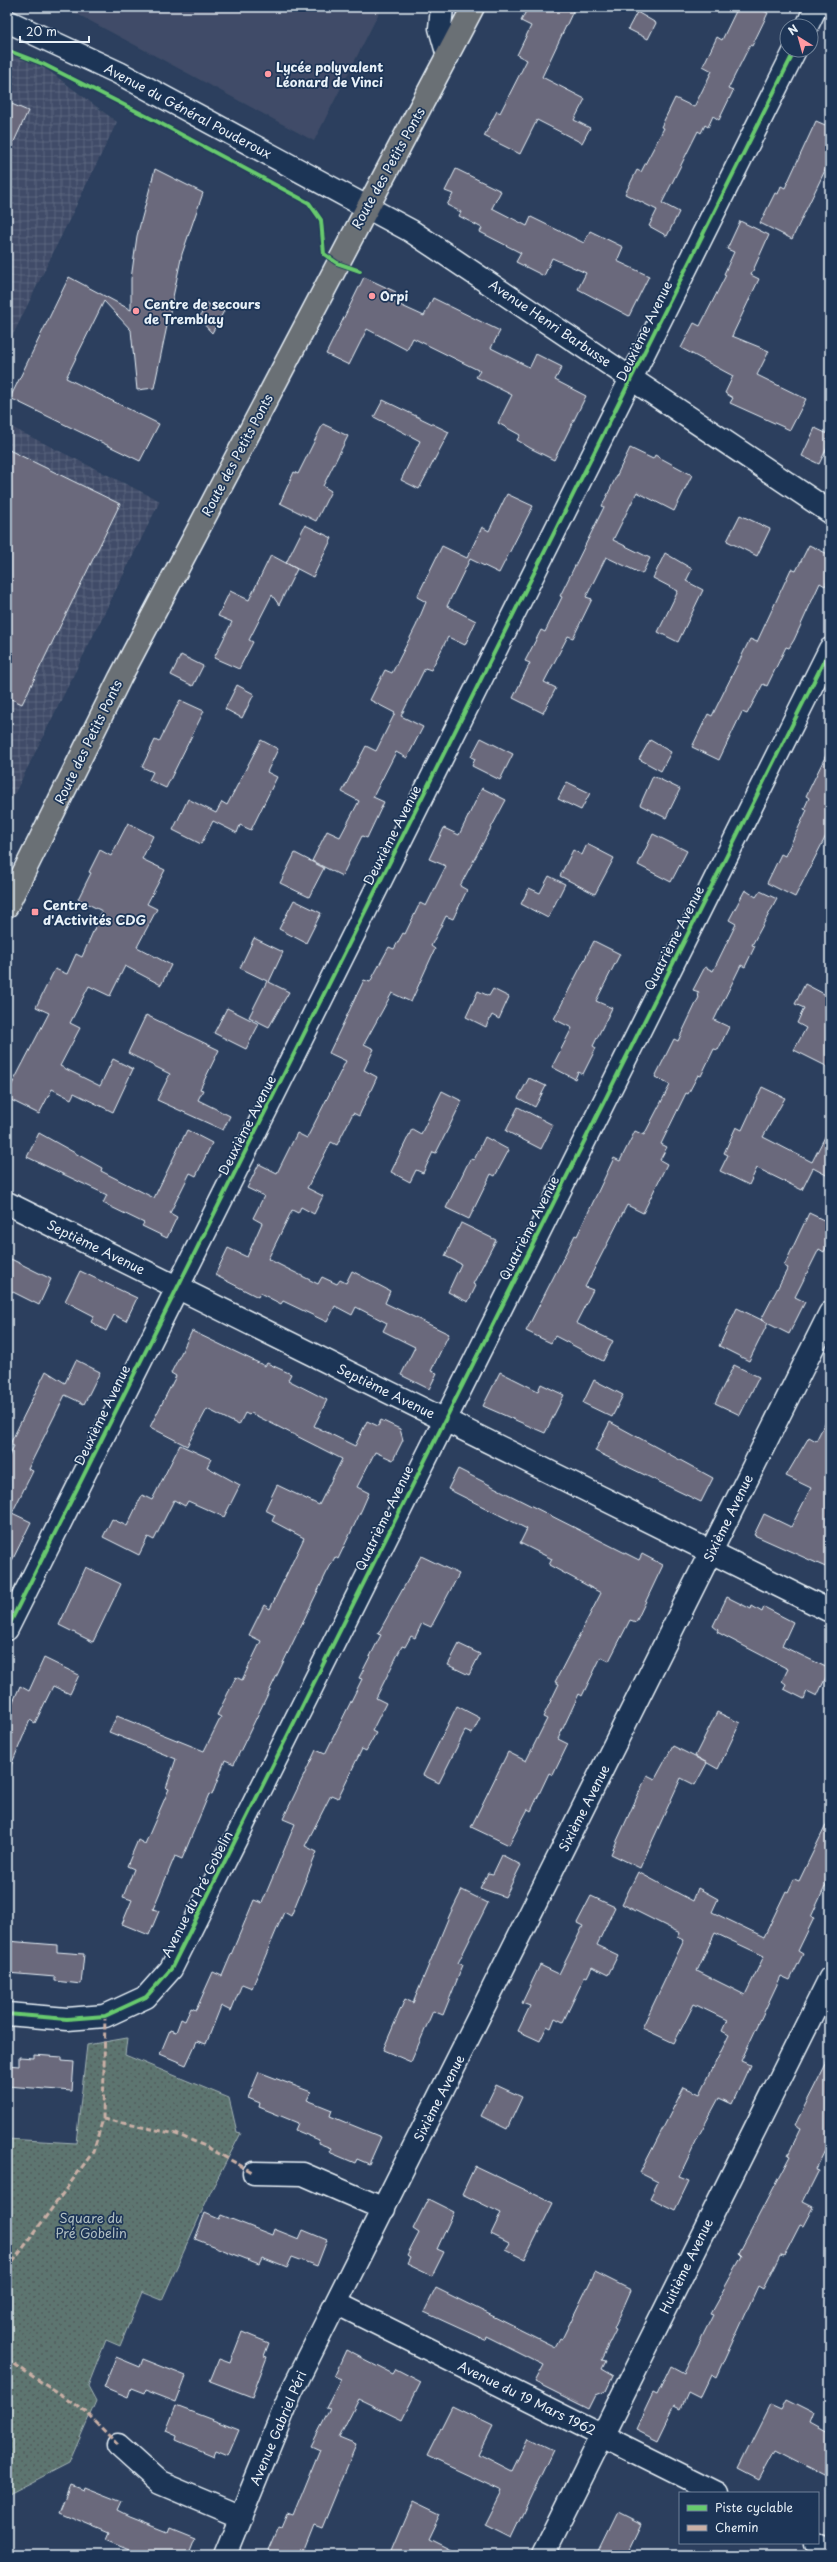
<svg xmlns="http://www.w3.org/2000/svg" width="837" height="2562" font-family="'Playpen Sans',sans-serif">
  <defs>
    <pattern id="industrial-grid" width="8" height="8" patternUnits="userSpaceOnUse"><rect width="8" height="8" fill="#3f4c67"/><path d="M0 4h8M4 0v8" fill="none" stroke="#5b667e"/></pattern>
    <pattern id="park-dots" width="8" height="8" patternUnits="userSpaceOnUse"><rect width="8" height="8" fill="#5d7470"/><path d="M2 2h.1M6 6h.1" fill="none" stroke="#505c5b" stroke-width="1.8" stroke-linecap="round"/></pattern>
  </defs>
  <rect width="100%" height="100%" fill="#2c3f5e"/>
  <filter id="ink" filterUnits="userSpaceOnUse"><feTurbulence type="fractalNoise" baseFrequency=".025" numOctaves="2"/><feDisplacementMap in="SourceGraphic" scale="8" xChannelSelector="R" yChannelSelector="G"/><feConvolveMatrix kernelMatrix="1 2 1 2 8 2 1 2 1" color-interpolation-filters="sRGB"/></filter>
  <g filter="url(#ink)">
    <path fill="#3f4c67" d="M64,7H382L314,141Z"/>
    <path fill="url(#industrial-grid)" d="M7,52L33,59L117,122L7,347Z
      M7,425L160,501L7,809Z"/>
    <path fill="url(#park-dots)" stroke="#a2b2b4" d="M127,2038L125,2055L229,2098L237,2132L241,2133L211,2191L162,2300L142,2292L120,2346L106,2340L88,2386L96,2401L69,2463L7,2495V2139L76,2143L87,2045Z"/>
    <path fill="#6a697c" stroke="#e8f1f8" fill-rule="evenodd" d="M528,7H575L542,77L585,99L574,120L590,128L582,143L537,120L520,154L484,136L497,111L500,113L527,60L517,55L531,26L521,21Z
      M738,7H756L768,13L752,46L750,45L728,89L733,91L719,120L713,116L708,127L705,125L701,133L698,131L662,203L679,212L667,236L649,226L657,210L625,194L637,170L641,172L664,128L661,127L675,98L694,107L712,71L703,66L717,37L722,40Z
      M637,12L656,23L648,39L628,29Z
      M7,102L28,111L7,157Z
      M816,121L830,127V160L792,239L760,223L775,193L778,194L781,186L785,188Z
      M155,169L203,193L182,254L154,388L137,390L131,330L104,301L66,378L159,424L140,461L10,398L69,277L131,310V279L137,236Z
      M456,169L501,191L492,208L527,226L531,217L584,243L590,231L623,247L617,261L649,276L629,316L578,289L586,273L552,258L544,276L516,262L521,253L480,232L482,228L459,216L461,212L447,205L453,194L445,191Z
      M740,221L769,235L751,275L759,279L732,336L769,351L757,375L806,399L790,430L730,403L733,398L725,393L733,376L681,348L694,323L700,326L726,275L724,274L734,252L727,249Z
      M364,277L396,292L391,301L424,316L433,298L500,331L491,348L527,366L530,367L536,354L562,367L555,380L586,396L554,460L530,448L517,440L520,435L498,423L512,395L476,377L480,371L413,338L407,350L367,329L349,365L326,354Z
      M206,303L224,311L212,333L199,319Z
      M383,400L449,432L419,489L401,480L420,441L374,417Z
      M323,424L348,436L323,486L331,491L316,521L280,503L294,472L298,474Z
      M815,428L830,435V442L819,464L802,456Z
      M630,448L653,459L655,455L692,475L674,511L637,492L613,540L650,558L642,574L606,557L586,597L592,599L573,638L568,636L544,682L556,688L543,713L513,698L530,663L525,661L541,630L545,632L562,597L560,596L604,507L602,506Z
      M7,449L120,504L22,704L7,697Z
      M507,494L533,506L499,573L470,559L447,606L476,621L465,645L448,637L431,670L425,668L401,716L423,727L407,758L396,752L373,797L384,802L367,838L362,836L342,876L312,861L327,831L340,837L359,801L342,792L366,746L376,751L395,713L370,700L385,670L392,673L416,626L426,602L417,597L442,546L467,558L482,527L489,531Z
      M740,515L770,529L757,556L727,541Z
      M305,525L332,538L313,577L286,563Z
      M809,545L830,555V576L825,586L820,583L794,640L789,648L786,647L767,686L763,684L747,714L742,712L719,760L692,747L708,714L712,716L750,639L757,642L791,569L796,571Z
      M665,553L692,569L686,581L703,590L678,642L658,632L678,591L653,578Z
      M271,555L297,569L279,605L272,595L249,640L253,642L239,669L214,658L232,622L218,616L230,591L249,600Z
      M181,655L203,666L193,686L171,675Z
      M237,685L254,694L242,718L225,709Z
      M180,700L204,711L166,788L149,780L153,772L142,767L155,740L159,742Z
      M481,738L513,754L500,780L472,766L475,759L471,757Z
      M261,740L278,749L267,772L277,777L251,830L240,825L237,833L213,821L201,844L173,830L188,799L216,813L222,802L227,805Z
      M650,740L671,752L661,771L639,759Z
      M830,747V828L795,897L767,883L781,854L785,856L807,810L804,809L809,798L806,796Z
      M653,776L680,789L666,818L640,805Z
      M567,782L590,793L581,810L558,799Z
      M482,788L506,800L460,886L467,890L453,919L446,916L431,946L435,949L411,1002L392,993L364,1044L374,1049L364,1070L377,1077L359,1116L353,1113L337,1145L331,1142L307,1188L323,1196L314,1214L301,1207L298,1213L292,1210L268,1259L318,1284L322,1277L337,1284L340,1280L346,1283L352,1271L390,1291L385,1303L449,1334L431,1371L437,1373L429,1389L401,1375L415,1347L383,1331L387,1323L356,1307L352,1315L335,1306L327,1322L283,1301L281,1304L260,1293L258,1297L215,1275L228,1248L247,1257L262,1223L253,1218L264,1196L247,1188L259,1164L277,1173L297,1133L307,1138L346,1061L329,1053L351,1007L364,980L370,982L389,947L394,949L403,933L405,934L420,903L426,906L446,866L429,859L444,828L459,835Z
      M128,823L153,836L142,859L165,870L147,904L157,909L137,947L171,965L161,985L125,966L110,996L89,986L70,1023L80,1028L60,1066L100,1086L113,1059L133,1069L113,1112L74,1093L71,1099L52,1089L39,1114L7,1098V1094L49,1013L36,1007L55,969L67,974L76,954L82,957L102,911L78,899L91,873L89,872L100,850L111,856Z
      M653,834L687,851L671,882L638,865Z
      M587,844L614,858L595,894L560,876L573,850L582,855Z
      M295,853L324,868L309,897L280,883Z
      M549,876L565,884L548,918L521,904L529,888L540,893Z
      M745,890L756,897L760,891L777,899L752,945L755,946L745,967L741,965L714,1020L729,1027L718,1050L714,1049L701,1076L698,1075L688,1094L686,1093L661,1144L667,1147L660,1160L667,1164L643,1213L627,1205L585,1287L593,1290L576,1323L613,1341L603,1361L555,1336L551,1343L526,1331L575,1235L577,1236L614,1158L620,1161L635,1131L644,1135L670,1085L655,1077L674,1039L678,1041L699,997L697,995L699,992L693,990L705,967L713,971L736,924L729,920Z
      M294,900L321,913L306,943L279,929Z
      M254,938L283,952L269,982L289,992L269,1027L249,1017L267,981L240,968Z
      M594,941L620,954L596,1001L612,1008L593,1046L596,1048L583,1074L578,1072L575,1079L552,1067L572,1028L554,1019Z
      M805,984L830,997V1068L794,1050L806,1028L797,1023L804,1008L795,1004Z
      M493,989L509,997L499,1019L492,1015L486,1027L466,1017L478,991L489,996Z
      M227,1008L259,1024L246,1049L214,1033Z
      M146,1015L219,1050L200,1089L203,1090L198,1100L230,1116L223,1130L157,1100L170,1074L128,1053Z
      M529,1078L546,1086L535,1107L518,1098Z
      M762,1087L785,1098L763,1137L812,1162L830,1127V1177L813,1168L802,1190L757,1168L749,1185L720,1171L728,1155L724,1153L736,1127L742,1130Z
      M442,1091L462,1101L436,1153L433,1152L423,1173L416,1170L410,1182L391,1172L412,1129L421,1134Z
      M518,1107L553,1125L541,1149L506,1131Z
      M187,1130L212,1143L196,1176L190,1173L170,1213L177,1217L167,1238L142,1226L144,1223L103,1203L107,1195L27,1157L39,1133L102,1168L101,1171L154,1198Z
      M485,1137L509,1150L495,1176L491,1174L469,1219L446,1208L470,1159L474,1160Z
      M809,1213L830,1223V1240L824,1252L819,1249L795,1297L805,1302L789,1334L761,1320L788,1268L784,1266Z
      M461,1223L496,1240L473,1284L476,1286L468,1302L448,1292L461,1264L445,1256Z
      M7,1257L51,1279L39,1305L7,1289Z
      M80,1271L137,1298L126,1321L114,1315L106,1331L91,1322L94,1316L65,1301Z
      M737,1308L768,1323L749,1361L719,1346Z
      M192,1331L265,1366L267,1363L291,1374L288,1380L327,1400L314,1426L355,1446L367,1421L378,1426L381,1420L400,1429L403,1440L393,1460L375,1452L357,1487L369,1493L362,1509L338,1559L335,1557L326,1574L234,1764L225,1760L212,1795L209,1794L182,1859L175,1856L153,1909L159,1911L149,1935L122,1924L132,1900L123,1897L134,1869L127,1866L138,1840L145,1844L169,1789L166,1788L176,1759L109,1732L117,1716L204,1751L221,1717L217,1715L236,1677L242,1680L261,1641L249,1635L264,1605L270,1609L304,1538L272,1521L275,1515L265,1510L277,1485L319,1505L342,1459L251,1413L249,1415L245,1413L239,1425L207,1409L187,1446L150,1427L176,1376L171,1373Z
      M76,1360L100,1372L84,1404L65,1395L28,1469L33,1471L12,1513L31,1522L7,1571V1460L14,1446L10,1444L46,1371L65,1383Z
      M734,1365L759,1377L740,1415L715,1403Z
      M500,1372L538,1391L541,1384L564,1395L545,1433L483,1406Z
      M594,1380L623,1395L612,1417L583,1403Z
      M830,1413V1569L754,1535L764,1514L791,1527L811,1488L786,1476L809,1437L816,1441Z
      M610,1422L713,1478L701,1502L595,1451Z
      M180,1445L211,1459L207,1467L240,1485L224,1517L188,1501L185,1506L174,1500L154,1540L148,1537L139,1555L103,1537L112,1519L127,1526L142,1495L152,1500Z
      M458,1469L639,1560L642,1554L663,1565L636,1622L630,1620L609,1661L601,1657L582,1696L579,1694L558,1739L568,1744L553,1775L549,1773L531,1811L528,1809L509,1845L471,1827L508,1752L526,1761L547,1719L543,1717L559,1684L555,1682L601,1593L549,1565L552,1559L520,1543L527,1529L448,1489Z
      M421,1556L459,1574L431,1627L422,1623L415,1638L411,1636L405,1647L402,1646L376,1698L386,1703L372,1731L376,1733L366,1751L362,1749L338,1798L331,1795L305,1846L317,1852L291,1916L284,1912L252,1988L242,1984L231,2011L221,2006L206,2044L197,2041L186,2065L160,2054L170,2030L176,2032L181,2019L185,2021L191,2008L196,2010L213,1972L222,1976L254,1900L262,1903L295,1824L283,1819L316,1750L325,1754L362,1679L359,1678L381,1635L378,1634Z
      M86,1567L121,1584L93,1642L59,1625Z
      M727,1597L751,1609L752,1606L762,1612L764,1607L793,1622L782,1646L830,1669L817,1696L807,1691L804,1699L784,1689L786,1684L782,1681L788,1669L717,1632L718,1630L713,1626Z
      M459,1644L480,1654L469,1675L448,1665Z
      M44,1658L79,1675L70,1694L53,1686L35,1723L30,1720L7,1775V1722L12,1712L9,1711L20,1686L29,1691Z
      M457,1706L480,1718L472,1734L465,1731L439,1783L423,1775Z
      M717,1712L740,1723L718,1769L695,1756Z
      M673,1746L707,1763L695,1785L681,1778L640,1868L611,1854L647,1775L655,1779Z
      M830,1817V1876L811,1917L814,1918L798,1951L803,1954L790,1980L781,1976L741,2061L750,2065L732,2104L719,2098L699,2135L679,2177L689,2181L675,2210L650,2198L658,2182L640,2173L684,2087L700,2094L729,2035L722,2031L727,2020L694,2004L674,2043L642,2028L684,1940L678,1937L680,1933L622,1904L638,1872L693,1901L698,1888L718,1899L712,1912L764,1937L786,1891L788,1892L794,1879L799,1881ZM715,1933L764,1956L745,1995L697,1971Z
      M502,1855L521,1865L505,1897L480,1888L488,1873L493,1874Z
      M462,1890L488,1903L458,1963L463,1965L443,2015L433,2011L411,2062L383,2050L405,1999L413,2003L450,1914Z
      M591,1896L615,1907L597,1945L618,1955L608,1975L592,1967L587,1977L585,1976L563,2022L555,2018L551,2028L547,2026L540,2041L518,2031L530,2006L522,2003L540,1965L559,1974L583,1926L577,1923Z
      M7,1941L57,1945V1952L84,1954L81,1984L55,1981V1977L7,1973Z
      M34,2055L62,2057V2061L74,2062L72,2091L7,2086V2065L19,2066V2057L34,2058Z
      M830,2056V2140L816,2169L819,2170L803,2202L813,2207L803,2226L800,2225L784,2256L780,2255L763,2289L758,2286L716,2378L711,2375L700,2398L688,2392L681,2408L675,2405L658,2440L636,2429L653,2393L657,2395L671,2366L684,2373L713,2315L710,2314L742,2256L739,2253L790,2156L788,2155L801,2128L795,2125Z
      M259,2072L311,2092L307,2100L332,2110L330,2116L381,2137L369,2164L357,2159L355,2163L329,2152L331,2148L318,2143L319,2140L295,2130L298,2123L259,2107L260,2103L248,2098Z
      M496,2085L522,2097L507,2129L481,2116Z
      M475,2166L553,2203L525,2259L505,2249L509,2243L491,2234L501,2213L462,2194Z
      M428,2199L454,2212L437,2249L444,2252L432,2276L407,2264L410,2258L407,2256L419,2233L413,2229Z
      M205,2213L219,2219L221,2215L272,2235L274,2229L299,2239L303,2230L327,2240L317,2266L292,2257L287,2268L262,2258L259,2264L195,2239Z
      M595,2272L631,2290L614,2329L616,2330L601,2360L605,2361L601,2369L613,2376L606,2391L596,2395L589,2409L535,2382L544,2365L486,2336L485,2340L424,2312L436,2288L555,2347L560,2338L562,2339Z
      M242,2332L269,2343L264,2356L267,2357L252,2397L210,2381L219,2359L230,2363Z
      M346,2350L393,2374L396,2369L421,2382L402,2420L359,2399L339,2438L356,2445L322,2528L314,2525L302,2555H279L268,2550L278,2527L281,2528L287,2514L293,2516L320,2450L311,2446L330,2409L326,2408L341,2379L334,2376Z
      M116,2357L140,2367L143,2359L186,2376L176,2402L145,2390L144,2393L131,2388L128,2397L104,2387Z
      M786,2400L814,2414L810,2424L830,2435V2478L775,2450L759,2480L738,2469L770,2405L781,2410Z
      M176,2406L239,2430L228,2456L216,2451L214,2456L176,2440L177,2436L166,2431Z
      M452,2406L493,2426L479,2454L512,2471L528,2438L553,2450L511,2538L485,2525L502,2491L427,2456Z
      M70,2485L83,2490L84,2487L122,2502L118,2511L130,2517L168,2532L170,2527L195,2537L188,2555H142L106,2540L109,2533L59,2512Z
      M413,2501L440,2514L428,2539L460,2555H390Z
      M618,2512L642,2524L627,2555H597Z"/>
    <g fill="none" stroke-linecap="round" stroke-linejoin="round">
      <g stroke="#e8f1f8" stroke-width="25">
        <path id="minor" d="M442,7L440,28L448,56
          M7,21L119,73L411,231L830,512
          M807,26L816,7
          M7,1203L830,1611
          M7,1629L795,50
          M7,2014L67,2019L105,2016L146,1997L171,1969L830,649
          M254,2173L303,2174L384,2209
          M336,2303L717,2493
          M118,2445L160,2483L241,2517
          M816,2543L830,2550
          M225,2555L291,2393L830,1313
          M543,2555L830,1978"/>
      </g>
      <g stroke="#e8f1f8" stroke-width="25">
        <path id="major" d="M7,906L120,678L473,7"/>
      </g>
      <use href="#minor" stroke="#1d3557" stroke-width="22"/>
      <use href="#major" stroke="#6b6f75" stroke-width="22"/>
      <path stroke="#cab0a6" stroke-width="3" stroke-dasharray="6 3" stroke-linecap="butt" d="M103,2119L176,2134L205,2146L254,2173
        M7,2270L93,2152L103,2119L105,2016
        M7,2359L87,2413L118,2445"/>
      <g stroke="#1d3557" stroke-width="6">
        <path id="cycleway" d="M7,50L43,64L156,121L309,203L321,220L324,254L337,263L360,271
          M7,1629L795,50
          M7,2014L67,2019L105,2016L146,1997L171,1969L830,649"/>
      </g>
      <use href="#cycleway" stroke="#67ca6e" stroke-width="4"/>
    </g>
  </g>
  <g fill="#ff9aa2" stroke="#1d3557" stroke-width="1.5">
    <circle cx="268" cy="74" r="4"/>
    <circle cx="372" cy="296" r="4"/>
    <circle cx="136" cy="311" r="4"/>
    <rect x="31" y="908" width="8" height="8" rx="2"/>
  </g>
  <g text-anchor="middle" stroke-width="3.5" stroke-linejoin="round" paint-order="stroke">
    <g font-size="13" font-weight="bold" fill="#e8f1f8" stroke="#1d3557" text-anchor="start">
      <text x="276" y="72">Lycée polyvalent<tspan x="276" dy="15">Léonard de Vinci</tspan></text>
      <text x="380" y="301">Orpi</text>
      <text x="144" y="309">Centre de secours<tspan x="144" dy="15">de Tremblay</tspan></text>
      <text x="43" y="910">Centre<tspan x="43" dy="15">d'Activités CDG</tspan></text>
    </g>
    <g font-size="13" fill="#e8f1f8" stroke="#1d3557">
      <text transform="translate(188 111) rotate(28)" y="5">Avenue du Général Pouderoux</text>
      <text transform="translate(388 168) rotate(-61)" y="5">Route des Petits Ponts</text>
      <text transform="translate(550 323) rotate(34)" y="5">Avenue Henri Barbusse</text>
      <text transform="translate(644 331) rotate(-64)" y="5">Deuxième Avenue</text>
      <text transform="translate(237 455) rotate(-62)" y="5">Route des Petits Ponts</text>
      <text transform="translate(88 742) rotate(-64)" y="5">Route des Petits Ponts</text>
      <text transform="translate(392 835) rotate(-63)" y="5">Deuxième Avenue</text>
      <text transform="translate(674 938) rotate(-63)" y="5">Quatrième Avenue</text>
      <text transform="translate(247 1125) rotate(-63)" y="5">Deuxième Avenue</text>
      <text transform="translate(529 1228) rotate(-63)" y="5">Quatrième Avenue</text>
      <text transform="translate(96 1247) rotate(26)" y="5">Septième Avenue</text>
      <text transform="translate(386 1391) rotate(26)" y="5">Septième Avenue</text>
      <text transform="translate(102 1415) rotate(-64)" y="5">Deuxième Avenue</text>
      <text transform="translate(384 1518) rotate(-64)" y="5">Quatrième Avenue</text>
      <text transform="translate(728 1518) rotate(-64)" y="5">Sixième Avenue</text>
      <text transform="translate(584 1808) rotate(-63)" y="5">Sixième Avenue</text>
      <text transform="translate(197 1894) rotate(-63)" y="5">Avenue du Pré Gobelin</text>
      <text transform="translate(439 2098) rotate(-63)" y="5">Sixième Avenue</text>
      <text transform="translate(686 2266) rotate(-64)" y="5">Huitième Avenue</text>
      <text transform="translate(527 2398) rotate(26)" y="5">Avenue du 19 Mars 1962</text>
      <text transform="translate(278 2428) rotate(-67)" y="5">Avenue Gabriel Péri</text>
    </g>
    <g font-size="13" fill="#b0bfc2" stroke="#1d3557">
      <text x="91" y="2223">Square du<tspan x="91" dy="15">Pré Gobelin</tspan></text>
    </g>
  </g>
  <rect width="837" height="2562" fill="none" stroke="#1d3557" stroke-width="24"/>
  <rect x="12" y="12" width="813" height="2538" fill="none" stroke="#e8f1f8" stroke-width="1.5" filter="url(#ink)"/>
  <rect x="679" y="2492" width="140" height="52" fill="#1d3557" stroke="#6e8097"/>
  <rect x="687" y="2505" width="20" height="6" fill="#67ca6e" stroke="#6e8097"/>
  <text x="715" y="2512" font-size="12" fill="#e8f1f8">Piste cyclable</text>
  <rect x="687" y="2525" width="20" height="6" fill="#cab0a6" stroke="#6e8097"/>
  <text x="715" y="2532" font-size="12" fill="#e8f1f8">Chemin</text>
  <g transform="translate(799 38) rotate(323)"><circle r="19" fill="#1d3557" stroke="#6e8097"/>
  <path d="M0-3L7 15L0 10L-7 15Z" fill="#ff9aa2"/>
  <text y="-6" font-size="11" font-weight="bold" text-anchor="middle" fill="#e8f1f8">N</text>
  </g>
  <path d="M20 36v6h69v-6" fill="none" stroke="#e8f1f8" stroke-width="2"/>
  <text x="26" y="36" font-size="12" fill="#e8f1f8" stroke="#1d3557" stroke-width="3" paint-order="stroke">20 m</text>
</svg>
